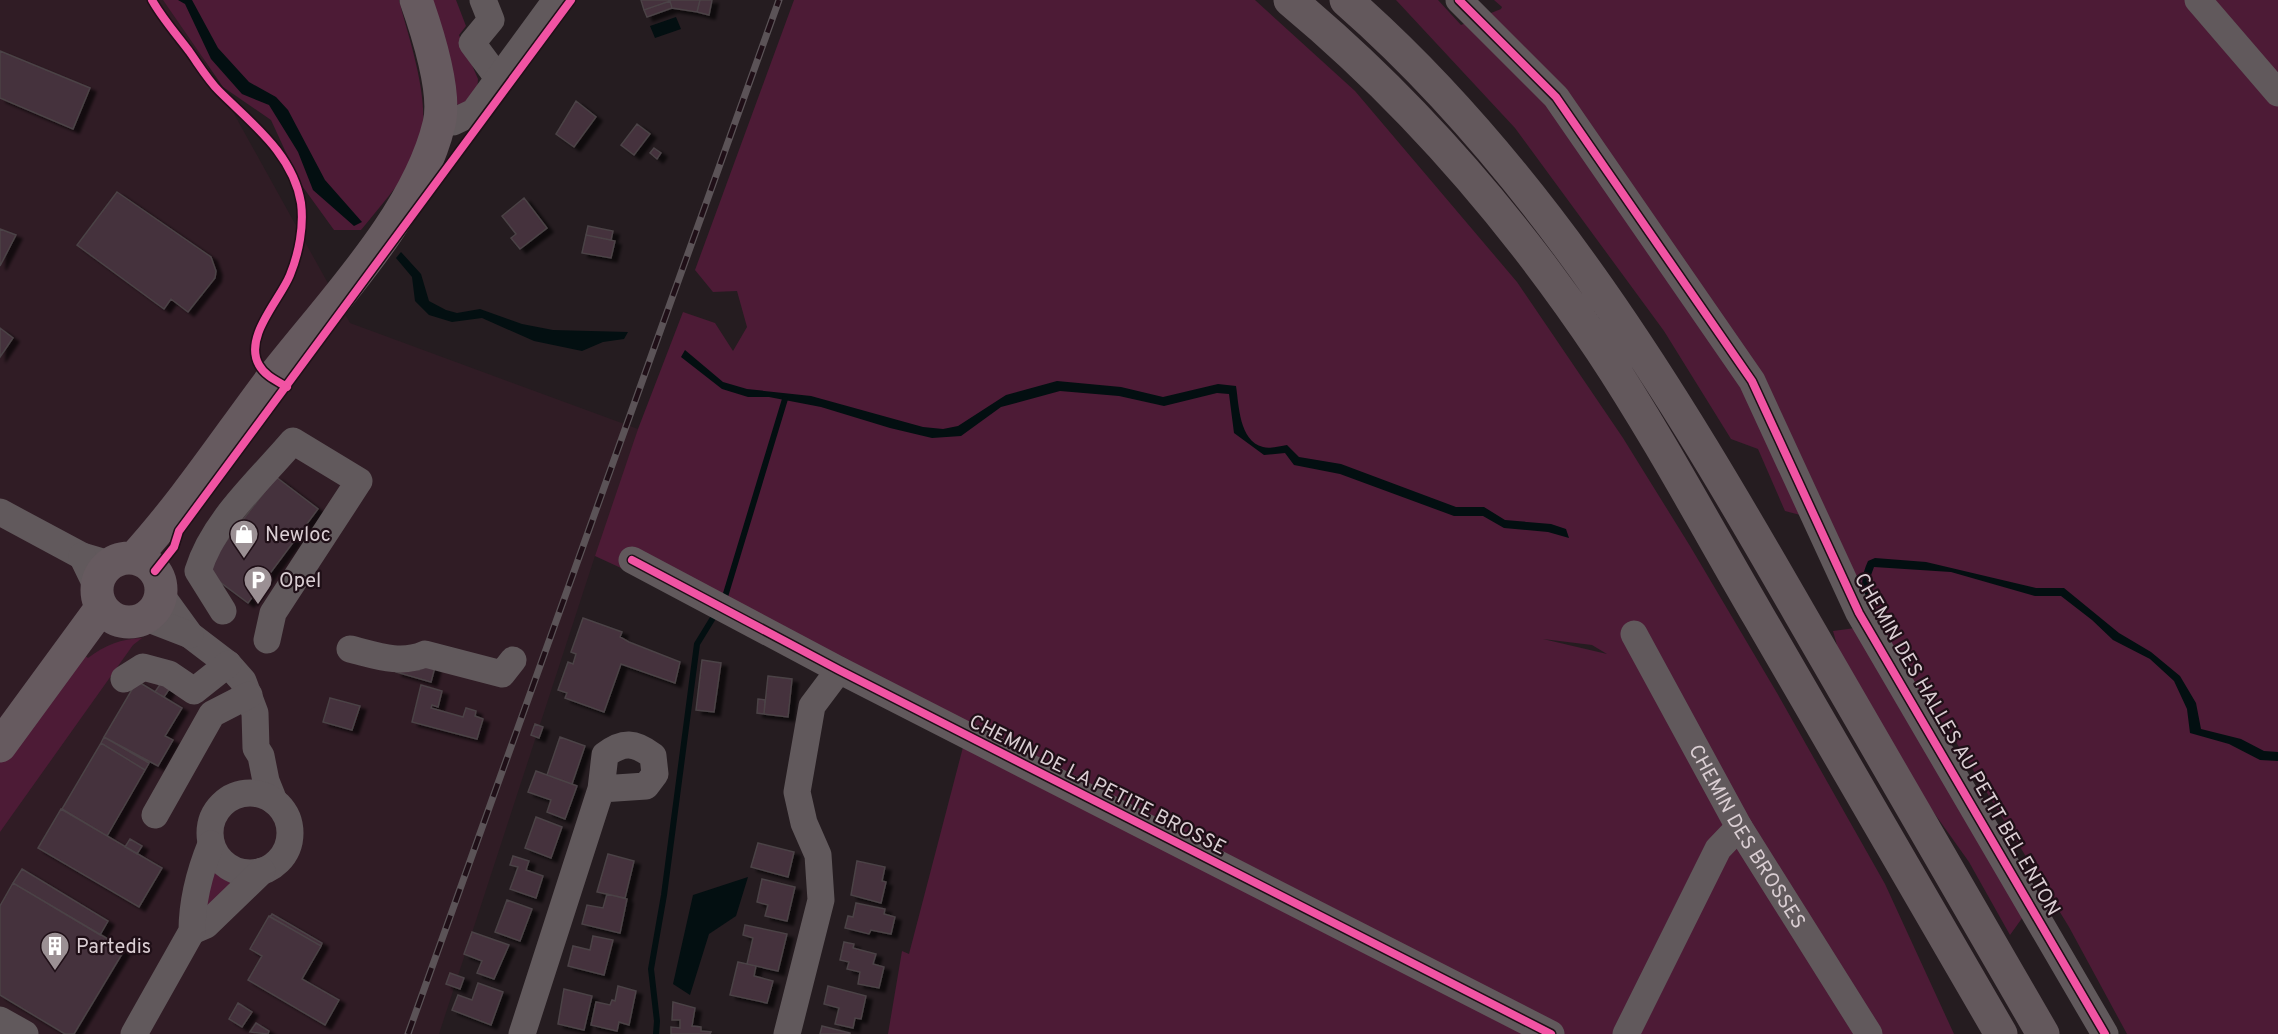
<svg xmlns="http://www.w3.org/2000/svg" width="2278" height="1034" font-family="Overpass,sans-serif">
  <defs>
    <filter id="shadow"><feDropShadow dx="6" dy="4" stdDeviation="1.5" flood-color="#0009"/></filter>
  </defs>
  <rect width="100%" height="100%" fill="#251c20"/>
  <path fill="#301c25" d="M0,0H171L350,323L638,429L607,543L595,556L439,1034H0Z"/>
  <path fill="#4d1b36" fill-rule="evenodd" d="M163,0H399C410,44 438,118 414,161C399,185 379,208 361,230H334L300,183L271,120L223,87Z
    M430,0H456L466,26L459,35L478,79L477,92L461,110L456,102Z
    M794,0H1255L1355,91L1517,282L1623,438L1690,546L1777,693L1885,884L1954,1034H888L902,951L909,954L968,728L595,556L638,429L683,312L715,323L733,351L747,327L737,291L713,292L695,270ZM1543,639L1592,645L1607,654Z
    M1396,0H1438L1461,25L1501,9L1502,7L1494,0H2278V1034H2127L2069,927L1948,729L1942,735L2030,907L2010,935L1969,862L1927,803L1842,663L1833,631L1870,626L1823,521L1785,511L1758,449L1731,439L1664,331L1515,128Z
    M142,638L133,645L0,832V757L83,654L88,658C105,645 121,639 142,638Z
    M213,865L240,879L203,915Z"/>
  <path fill="#030f11" d="M178,0H192L218,48L249,82L276,97L288,110L325,180L362,222L354,226L313,190L298,152L269,105L242,94L211,59L185,4Z
    M676,17L681,29L655,38L650,26Z
    M401,252L421,274L429,301L446,310L457,313L480,309L522,324L553,330L628,332L624,339L603,342L582,351L534,341L482,318L452,322L429,315L415,301L412,277L396,258Z
    M685,350L723,382L747,389L811,396L923,427L943,429L958,426L1006,395L1057,381L1121,387L1163,397L1218,384L1236,386C1239,405 1239,441 1263,447C1270,449 1280,446 1287,445L1299,457L1341,464L1456,507H1484L1505,520L1551,524L1566,529L1569,538L1548,532L1504,528L1483,516H1454L1340,474L1294,465L1285,453L1264,455L1234,433L1229,394L1217,393L1164,406L1119,396L1060,391L1001,407L961,436L932,438L890,428L821,407L769,397H748L722,389L681,357Z
    M1875,558L1926,562L2036,588H2064L2119,633L2151,652L2180,676L2196,703L2201,729L2241,739L2264,751L2278,752V761L2260,760L2229,744L2190,733L2187,709L2174,681L2150,659L2113,640L2092,620L2061,596H2035L1951,572L1874,567L1870,578V603C1859,589 1861,577 1868,561Z
    M748,877L736,916L709,934L690,995L673,984L693,895Z"/>
  <g fill="none" stroke-linecap="round" stroke-linejoin="round">
    <path stroke="#030f11" stroke-width="6" d="M724,600L785,399
      M656,1034L657,1021L651,969L664,895L697,644L716,613"/>
  </g>
  <path fill="#45303c" stroke="#4b4346" stroke-width="1.5" filter="url(#shadow)" d="M641,0H700L697,12L672,8L670,1L644,10Z
    M700,0H712L709,15L697,12Z
    M670,1L672,8L647,17L644,10Z
    M0,51L90,88L73,129L0,98Z
    M576,101L596,117L574,147L556,134Z
    M637,124L650,134L634,155L621,145Z
    M654,148L661,153L657,159L650,153Z
    M117,192L211,257L216,271L215,278L188,312L171,299L164,309L77,245Z
    M524,198L547,228L520,249L511,238L516,234L502,216Z
    M588,226L613,231L611,240L586,235Z
    M0,229L16,235L0,266Z
    M586,235L615,241L611,258L582,253Z
    M0,328L13,338L0,357Z
    M276,477L318,509L248,603L204,570Z
    M583,618L622,632L620,637L629,642L680,662L675,683L621,664L604,712L565,698L567,693L558,690L568,662L573,664L576,654L571,652Z
    M423,658L435,667L431,682L396,672L398,664L419,670Z
    M702,660L721,663L714,712L696,710Z
    M768,676L792,679L788,717L764,714Z
    M137,681L182,708L165,736L173,740L158,766L104,737Z
    M161,683L170,688L164,697L155,692Z
    M421,685L442,691L438,707L432,705L431,708L463,717L466,708L476,711L475,716L483,719L477,739L412,722Z
    M330,698L360,706L352,730L323,722Z
    M758,699L765,700L764,714L757,713Z
    M535,724L543,727L539,738L531,735Z
    M104,737L149,763L145,770L101,743Z
    M560,737L585,746L572,784L547,775Z
    M101,743L145,770L107,836L62,809Z
    M536,771L577,786L565,819L547,812L551,800L528,792Z
    M61,809L162,868L139,907L38,848Z
    M536,817L562,827L551,858L525,848Z
    M130,839L142,846L137,854L125,847Z
    M758,843L794,852L788,877L751,867Z
    M608,854L634,861L625,898L597,892Z
    M513,856L529,861L526,870L543,876L536,898L510,889L518,867L510,865Z
    M857,861L885,867L882,881L886,882L881,903L851,895Z
    M22,869L108,921L100,935L13,883Z
    M762,879L795,887L787,921L765,916L768,905L757,902Z
    M13,883L125,949L74,1034H65L0,995V906Z
    M607,894L627,899L620,933L582,924L587,905L603,908Z
    M507,900L532,909L520,941L495,932Z
    M856,903L885,909L884,914L895,917L891,934L871,930L869,934L845,928L848,916L853,917Z
    M272,914L322,943L321,946L270,917Z
    M269,916L321,946L302,979L339,1000L325,1025L248,980L262,956L250,949Z
    M745,925L787,934L778,971L747,964L753,938L743,935Z
    M472,932L509,945L494,979L477,973L482,961L464,954Z
    M593,936L613,940L604,975L568,966L573,946L590,950Z
    M844,942L854,944L853,948L876,954L873,964L884,967L879,988L858,984L860,972L847,969L849,962L840,960Z
    M738,962L756,966L754,976L773,981L767,1003L730,995Z
    M450,973L464,978L460,989L446,984Z
    M478,983L503,992L491,1025L452,1010L458,995L472,1000Z
    M618,986L636,991L629,1025L619,1022L617,1031L591,1025L596,1002L610,1005L612,1000L615,1001Z
    M828,986L866,996L861,1019L855,1018L853,1028L835,1024L839,1008L824,1004Z
    M564,989L592,996L584,1030L558,1024Z
    M673,1002L695,1008L692,1026L701,1027V1031L711,1032L710,1034H671V1027L680,1028V1020H672Z
    M238,1003L252,1012L242,1027L229,1019Z
    M256,1023L269,1031L268,1034L250,1032Z
    M822,1026L850,1033V1034H820Z"/>
  <g fill="none" stroke-linecap="round" stroke-linejoin="round">
    <g stroke="#61595c" stroke-width="27">
      <path d="M483,0L491,20L472,43L498,78"/>
      <path d="M1459,0L1556,97L1752,381L1859,613L2105,1034"/>
      <path d="M2198,0L2278,93"/>
      <path d="M440,122H453L474,112L556,0"/>
      <path d="M0,512L82,556L109,564"/>
      <path d="M82,556L96,585"/>
      <path d="M632,560L839,670L1551,1034"/>
      <path d="M161,595L190,635L228,664L243,681L255,713L256,748L261,756L266,781L274,801"/>
      <path d="M223,611L198,571C213,521 260,480 293,441L359,481L273,613L267,640"/>
      <path d="M146,618L190,635"/>
      <path id="s1" d="M1634,634L1739,827L1869,1034"/>
      <path d="M350,649C375,655 400,665 425,654L502,674L513,660"/>
      <path d="M124,679L143,667L169,674L194,691L228,664"/>
      <circle cx="250" cy="833" r="40"/>
      <path d="M155,815L212,714L249,695"/>
      <path d="M192,931L206,925L262,871"/>
      <path d="M0,1020L25,1034"/>
      <path d="M134,1034L192,931C192,902 200,871 211,844"/>
      <path d="M522,1034L601,789L605,755C623,741 635,742 653,756L655,774L646,786L601,789"/>
      <path d="M787,1034L821,900L818,855L804,823L797,792L812,706L839,670"/>
      <path d="M1626,1034L1718,849L1739,827"/>
    </g>
    <path stroke="#665a5f" stroke-width="33" d="M97 590a32 32 0 1 1 64 0a32 32 0 1 1-64 0Z
      M134,558C184,503 225,441 270,381C327,307 417,216 439,124C447,93 427,31 416,0
      M0,746L101,608"/>
    <path stroke="#63585c" stroke-width="33" d="M1290,0C1410,100 1514,220 1601,350C1658,436 1707,528 1759,617C1840,756 1920,895 2001,1034
      M1346,0C1541,171 1673,393 1800,614C1881,754 1962,894 2043,1034"/>
    <g stroke="#5b5357" stroke-width="7">
      <path id="rail" d="M408,1034L779,0"/>
    </g>
    <use href="#rail" stroke="#1f0f17" stroke-width="4.5" stroke-dasharray="14" stroke-linecap="butt"/>
    <g stroke="#1f0f17" stroke-width="11">
      <path id="cycleway" d="M152,0C162,18 177,35 189,51C199,65 208,80 219,91C252,124 293,154 301,203C304,226 299,253 290,275C280,300 243,337 259,365C265,376 277,381 287,387
        M1459,0L1556,97L1752,381L1859,613L2105,1034
        M632,560L839,670L1551,1034
        M155,571L174,547L179,531L571,0"/>
    </g>
    <use href="#cycleway" stroke="#f153a3" stroke-width="8"/>
  </g>
  <defs>
    <g id="shop-pin" transform="scale(1.5)"><path d="M0 17L-7.5 6A9.5 9.5 0 1 1 7.5 6Z" fill="#9b9094" stroke="#1f0f17"/><path d="M-5-2.5h2.3a2.7 3.5 0 0 1 5.4 0H5L5.5 6h-11ZM-1.5-2.5h3a1.5 2.3 0 0 0-3 0Z" fill="#fff"/></g>
    <g id="parking-pin" transform="scale(1.5)"><path d="M0 17L-7.5 6A9.5 9.5 0 1 1 7.5 6Z" fill="#9b9094" stroke="#1f0f17"/><path d="M-3.5-5.5H1a3.5 3.5 0 0 1 0 7H-1V5.5H-3.5ZM-1-3.4V-.6H.8a1.4 1.4 0 0 0 0-2.8Z" fill="#fff"/></g>
    <g id="building-pin" transform="scale(1.5)"><path d="M0 17L-7.5 6A9.5 9.5 0 1 1 7.5 6Z" fill="#9b9094" stroke="#1f0f17"/><path d="M-4-6H4V6H1V3H-1V6H-4ZM-2.5-4.3h1.7v1.8h-1.7ZM.8-4.3h1.7v1.8H.8ZM-2.5-1h1.7V.8h-1.7ZM.8-1h1.7V.8H.8Z" fill="#fff"/></g>
  </defs>
  <g fill-rule="evenodd">
    <use href="#shop-pin" x="244" y="534"/>
    <use href="#parking-pin" x="258" y="580"/>
    <use href="#building-pin" x="55" y="946"/>
  </g>
  <g text-anchor="middle" stroke-width="4.5" stroke-linejoin="round" paint-order="stroke">
    <g font-size="20" fill="#daced3" stroke="#1f0f17" text-anchor="start">
      <text x="265" y="541">Newloc</text>
      <text x="279" y="587">Opel</text>
      <text x="76" y="953">Partedis</text>
    </g>
    <g font-size="20" fill="#daced3" stroke="#1f0f17">
      <text transform="translate(1958 744) rotate(60)" y="7">CHEMIN DES HALLES AU PETIT BEL ENTON</text>
      <text transform="translate(1098 784) rotate(27)" y="7">CHEMIN DE LA PETITE BROSSE</text>
      <text dy="7" stroke="none"><textPath href="#s1" startOffset="232">CHEMIN DES BROSSES</textPath></text>
    </g>
  </g>
</svg>
